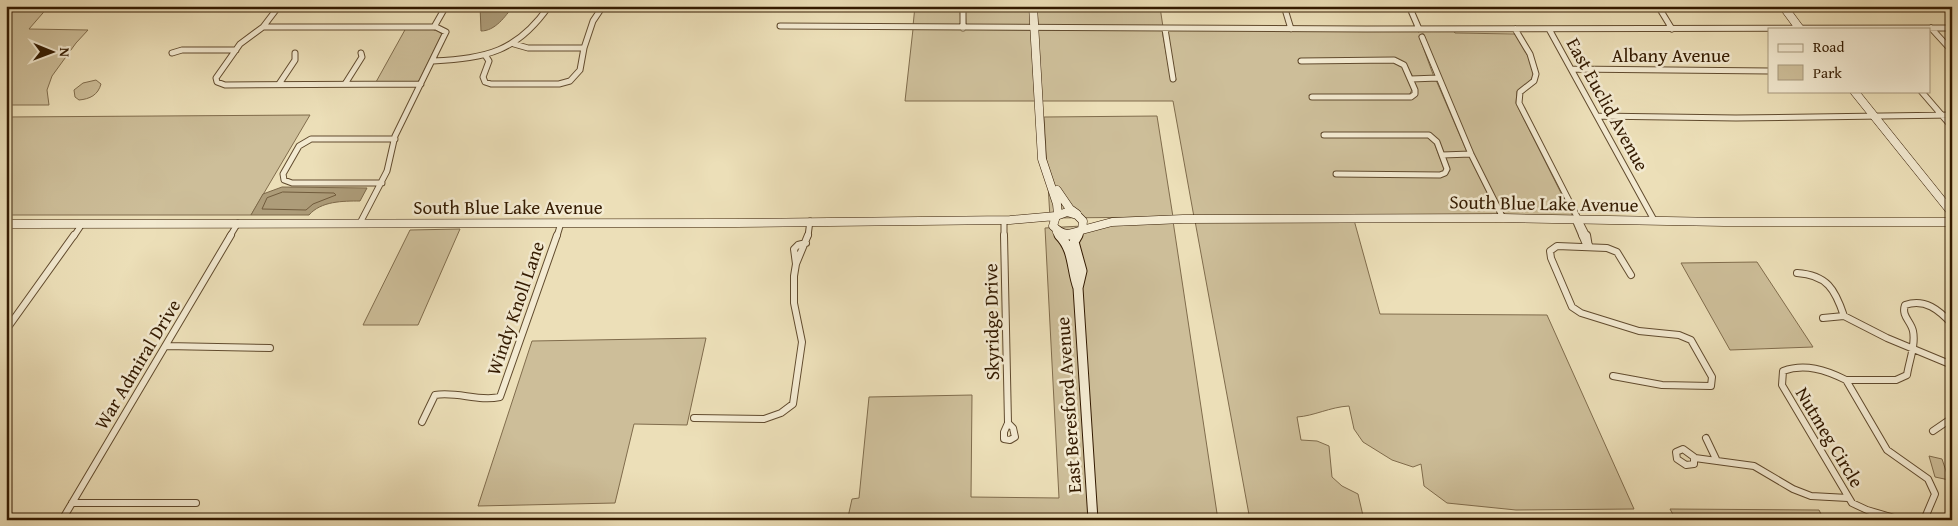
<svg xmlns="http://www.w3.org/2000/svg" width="1958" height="526" font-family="'Gentium Book Plus',serif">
  <rect width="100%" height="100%" fill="#ecdfb8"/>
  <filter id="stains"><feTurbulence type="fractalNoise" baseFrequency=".004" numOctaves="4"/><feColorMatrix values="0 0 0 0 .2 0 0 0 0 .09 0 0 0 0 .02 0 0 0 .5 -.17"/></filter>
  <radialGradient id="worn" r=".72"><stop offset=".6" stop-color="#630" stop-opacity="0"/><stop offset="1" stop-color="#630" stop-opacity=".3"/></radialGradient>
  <path fill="#cdbe99" stroke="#806c4c" d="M6,6H49L29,29L88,30L76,43L52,76L47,90L49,105H6Z
    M915,6H960L961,26H913Z
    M965,6H1030L1031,27L966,26Z
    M1037,6H1164L1160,7L1163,27H1038Z
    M406,28L436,29L442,34L420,79L417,82H376Z
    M913,29L1031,30L1035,101H905Z
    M1036,30H1162L1171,80H1176L1167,30H1453L1455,33L1515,34C1520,43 1538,68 1532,78C1529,84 1522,86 1517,91L1516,103L1573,217L1505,216L1473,154L1424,36H1419L1434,77H1413L1406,64L1394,59L1298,60L1299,63L1394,62L1402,65L1412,90L1409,95H1309L1310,98H1412L1417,94L1414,80H1436L1467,152L1444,153L1439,141L1429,133H1321L1322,136H1428L1434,142L1444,169L1443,172L1438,173L1334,172V176L1441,177L1447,175L1450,170L1445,156H1469L1499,216L1194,217L1173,101H1040Z
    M96,80L101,84C98,95 90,99 79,100L75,97L74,90L83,83Z
    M310,115L251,215H6V117Z
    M1157,116L1173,217L1050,218L1044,117Z
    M1354,220L1380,314L1547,315L1634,509L1516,510L1447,503L1424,486L1421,464L1413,467L1392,460L1363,442L1354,429L1349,406C1330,407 1314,416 1297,417L1301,440L1317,441L1329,446L1332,477L1342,486L1358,494L1364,520H1250L1195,221Z
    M1173,221L1218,520H951L943,516L848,517L852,499L859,498L869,397L972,395L971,497L1059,498L1045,228Z
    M460,229L418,325H363L410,230Z
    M1757,262L1813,347L1730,350L1681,263Z
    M706,338L687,425L634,424L615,503L478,506L532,341Z
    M1929,456L1942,459L1949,480L1935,477Z
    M1670,509L1819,510L1824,520H1676Z"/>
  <path fill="#ad9c79" stroke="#7c6849" d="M480,6H513C505,17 495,31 481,31Z
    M282,187L367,188L360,201C343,201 321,201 309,215H251L263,194Z"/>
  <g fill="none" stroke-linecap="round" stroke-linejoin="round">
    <path stroke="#705b3c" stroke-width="1" d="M283,192L334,193L336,195L313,204L306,210L262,209L267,198Z"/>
    <g stroke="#614b2e" stroke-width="7">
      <path id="street-far1" d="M279,6L263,27L240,44L216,78L217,82L225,85L421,84
        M963,6V28
        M1284,6L1291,29
        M1409,6L1419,29
        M1658,6L1672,29
        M780,26L1366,29L1952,28
        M263,27H436L446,32L395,136L387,171L360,223
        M434,27L446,6
        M1931,28L1952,51
        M1165,29L1173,79
        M1515,29L1530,54L1536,74L1534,81L1520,92L1519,103L1587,236
        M1549,29L1654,220
        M1422,37L1471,154L1503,218
        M514,44L528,48H584
        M172,53L182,50H236
        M485,55L489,61L483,77L485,82L491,84H559L570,81L580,70L584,48L593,21L603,6
        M433,61C487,58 517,52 549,6
        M1301,61L1394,60L1404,65L1415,90V94L1411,97H1312
        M1572,69L1769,71
        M1411,79L1438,78
        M279,84L295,60V53
        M345,84L362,57L361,53
        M1921,91L1952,127
        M1597,116L1736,118L1952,115
        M1324,135H1429L1437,142L1447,169L1445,173L1440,175L1336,174
        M1442,155L1471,154
        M382,183H292L284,180L283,174L299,146L311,139H395
        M1004,220V236
        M1578,220L1576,222L1582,236
        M74,236L82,224
        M230,236L238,223
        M557,236L561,223
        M808,236L810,221"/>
    </g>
    <g stroke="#614b2e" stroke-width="8">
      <path id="street" d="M1004,235L1008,423
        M1582,235L1585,242L1589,245
        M1587,235L1589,247
        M796,264L794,249L798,245L806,243
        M1797,273C1827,275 1835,289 1844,316
        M1823,318L1844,316L1887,338L1952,365
        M6,330L74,235
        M166,346L270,348
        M1613,376L1662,385L1711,386L1712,377L1691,340L1679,335L1639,331L1581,313L1572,307L1551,258L1550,251L1557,246L1607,248L1617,252L1631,275
        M1846,380C1826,370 1805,363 1783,371L1782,385L1852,503L1867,510L1901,520
        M694,418L764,419L781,413L793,404L802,342L794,303V276L796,264L808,235
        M422,422L435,395C457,391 478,402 500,397L557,235
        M1008,423L1013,428L1015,437L1010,440L1004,439V432Z
        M1933,431L1952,418
        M1706,438L1716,459
        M1683,449L1694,457V464L1686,465L1677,459L1676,452Z
        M1695,458L1754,466L1793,489L1811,496L1848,498
        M72,503H196
        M62,520L231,235
        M1924,520L1935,494L1928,479L1887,450L1846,380H1896L1907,375C1909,361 1916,345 1913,331C1911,321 1901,316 1905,305C1925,298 1939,310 1952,324"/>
    </g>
    <g stroke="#331a00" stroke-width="9">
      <path id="secondary-far1" d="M1033,6L1042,159L1057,204L1058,215
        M1783,6L1800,29
        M1854,91L1952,213
        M1057,190L1070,209L1077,214
        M1067,212L1077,215L1083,221L1082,230C1069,235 1063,236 1053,226L1056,216Z
        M6,224L736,223L1010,220L1056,216
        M1082,230L1112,222L1183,219L1503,218L1724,222H1952
        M1057,232L1060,236
        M1077,236L1079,233"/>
    </g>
    <g stroke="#331a00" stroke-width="11">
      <path id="secondary" d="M1059,235C1074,250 1071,269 1078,288L1093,520
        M1066,235H1071
        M1078,288L1082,271L1074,242L1078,235"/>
    </g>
    <use href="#street-far1" stroke="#f3ead1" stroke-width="5"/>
    <use href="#street" stroke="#f3ead1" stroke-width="6"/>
    <use href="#secondary-far1" stroke="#f3ead1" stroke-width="8"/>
    <use href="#secondary" stroke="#f3ead1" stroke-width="9"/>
  </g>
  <g text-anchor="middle" stroke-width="5" stroke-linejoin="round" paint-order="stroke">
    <g font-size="19" fill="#331a00" stroke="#f3ead1">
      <text x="1671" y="62">Albany Avenue</text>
      <text transform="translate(1608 104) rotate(61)" y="7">East Euclid Avenue</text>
      <text transform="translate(1544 203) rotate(1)" y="7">South Blue Lake Avenue</text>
      <text x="508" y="214">South Blue Lake Avenue</text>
      <text transform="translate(515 308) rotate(-71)" y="7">Windy Knoll Lane</text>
      <text transform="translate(991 322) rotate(-91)" y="7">Skyridge Drive</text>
      <text transform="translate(137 364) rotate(-59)" y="7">War Admiral Drive</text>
      <text transform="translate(1068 405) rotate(-94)" y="7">East Beresford Avenue</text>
      <text transform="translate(1830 437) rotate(59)" y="7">Nutmeg Circle</text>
    </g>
  </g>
  <rect width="1958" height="526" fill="none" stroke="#ecdfb8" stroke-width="25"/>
  <rect x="8" y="8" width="1943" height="511" fill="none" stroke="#331a00" stroke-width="2.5"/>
  <rect x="12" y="12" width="1933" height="501" fill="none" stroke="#331a00"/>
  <rect x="1768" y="28" width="162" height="65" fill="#f3ead1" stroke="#a6977d"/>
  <rect x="1778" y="44" width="25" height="8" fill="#f3ead1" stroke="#a6977d"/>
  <text x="1813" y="52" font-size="15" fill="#331a00">Road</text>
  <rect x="1778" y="65" width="25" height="15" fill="#cdbe99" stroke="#a6977d"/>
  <text x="1813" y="78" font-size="15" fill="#331a00">Park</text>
  <g transform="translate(52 52) rotate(91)" stroke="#f3ead1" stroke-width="4" paint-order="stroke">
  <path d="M0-4L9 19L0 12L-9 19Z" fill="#331a00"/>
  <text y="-8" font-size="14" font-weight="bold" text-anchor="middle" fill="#331a00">N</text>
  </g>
  <rect width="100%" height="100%" filter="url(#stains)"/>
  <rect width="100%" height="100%" fill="url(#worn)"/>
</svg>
